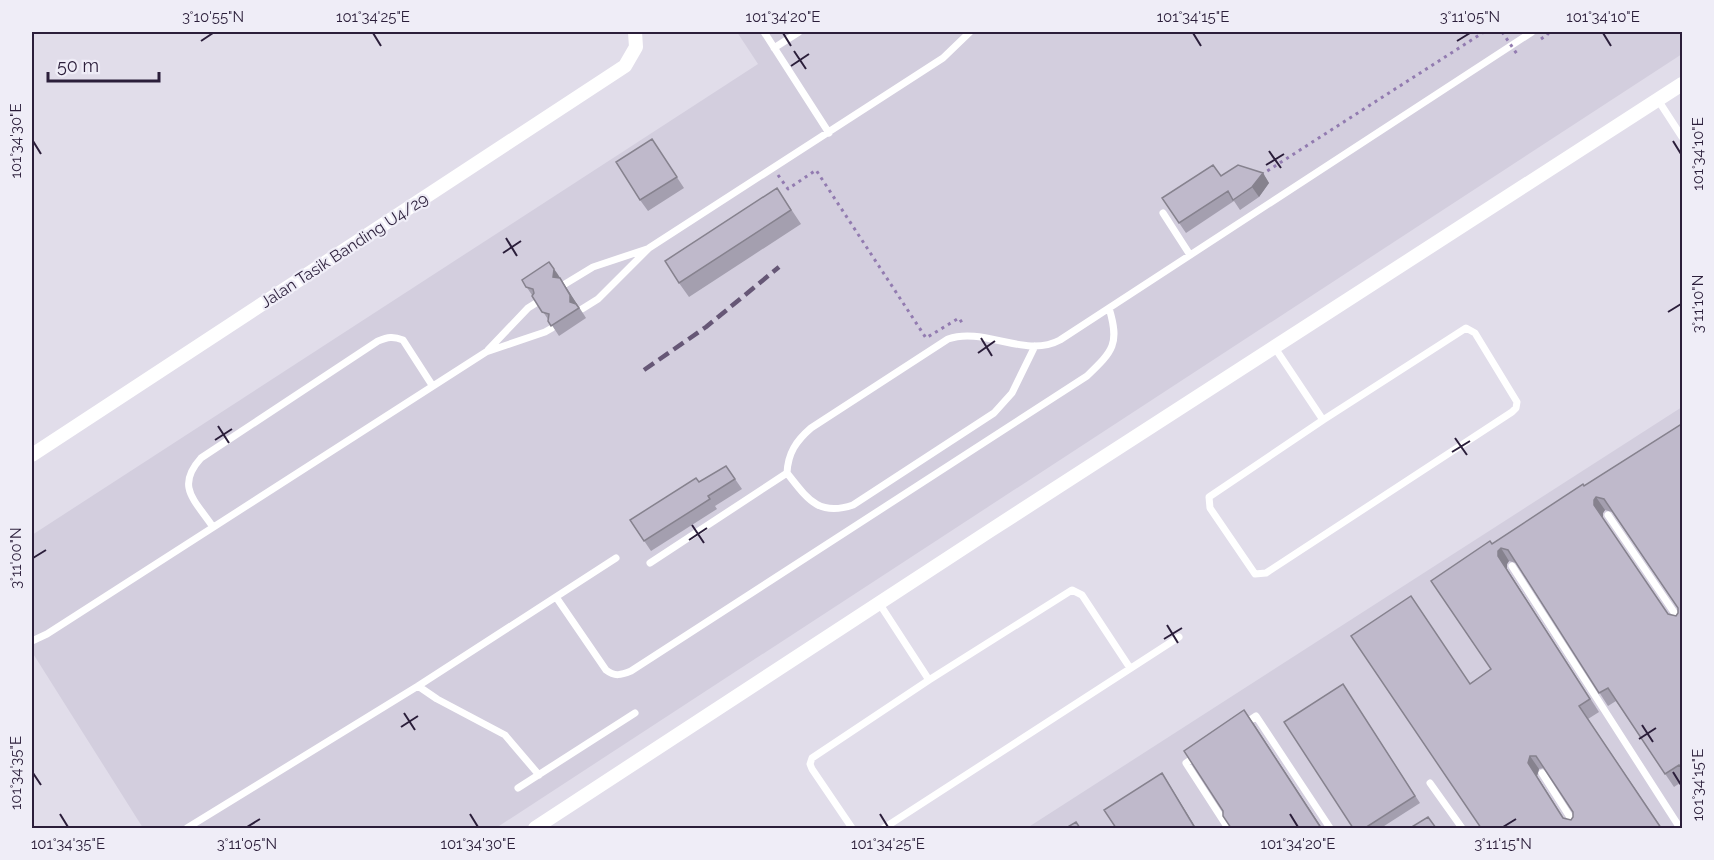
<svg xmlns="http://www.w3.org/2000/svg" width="1714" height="860" font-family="Raleway,sans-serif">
  <rect width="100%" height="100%" fill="#e1ddea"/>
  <path fill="#d3cede" d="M737,32H1682V54L496,828H143L32,652V535L758,64Z
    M1682,407V828H1027Z"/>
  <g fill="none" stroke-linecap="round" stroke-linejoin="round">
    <path stroke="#927bb0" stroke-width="3" stroke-dasharray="3 4.5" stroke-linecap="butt" d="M1541,39L1548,34L1546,32
      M778,175L788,189L816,170L926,338L959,318L964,326
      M1261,175L1484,32"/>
    <path stroke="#fff" stroke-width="7" d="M764,32L829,133
      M774,48L799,32
      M1658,100L1682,137
      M1163,213L1190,255
      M565,284L593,267L647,249
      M582,309L598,299L649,248L943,58L970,32
      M1035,346L1012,393L994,413L853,505C818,517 807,498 787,473C788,453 796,441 811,428L948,339C984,326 1025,359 1060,340L1532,32
      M1275,348L1323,420L1466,328L1475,333L1517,402L1516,408L1512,412L1266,573L1255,574L1210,508L1209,497L1323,420
      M488,350L528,308L536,303
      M1608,515L1682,624
      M213,527C195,500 175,487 201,458L378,341C388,337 393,336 403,340L432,385
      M650,563L787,473
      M1512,566L1680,828
      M556,597L606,670C615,677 621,675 631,671L1087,376C1113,351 1120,344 1109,308
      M879,603L929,680L1072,590L1082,595L1130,668
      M32,641L47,634L486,352L545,332L552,328
      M418,686L437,699L505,735L539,775
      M1243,725L1256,716L1330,828
      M1197,756L1186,763L1228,828
      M1542,773L1577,828
      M1430,783L1462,828
      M518,788L635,713
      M187,828L418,686L616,558
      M852,828L812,769L810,764L812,758L929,680
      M884,828L1179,637"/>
    <path stroke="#fff" stroke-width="14" d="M32,455L625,66L636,47L635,32
      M535,828L991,530L1682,84"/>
    <path stroke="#665776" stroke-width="4.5" stroke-dasharray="12 6" stroke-linecap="butt" d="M644,370L706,327L779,267"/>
    <path stroke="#927bb0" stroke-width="3" stroke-dasharray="3 4.5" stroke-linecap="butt" d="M1502,32L1517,54"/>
  </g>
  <path fill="#a49faf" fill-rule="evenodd" d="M659,150L684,188L648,211L640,200Z
    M1263,173L1269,183L1259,197L1240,210L1234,201L1186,233L1162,198L1221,176Z
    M777,188L801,224L689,297L679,283Z
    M522,280H561L586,318L559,336Z
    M1683,423V781L1674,787L1616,701L1608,706L1516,563L1509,561L1507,564V569L1599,712L1588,719L1662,828H1481L1470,683L1491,669L1492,544ZM1605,510L1612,512L1678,608V613L1676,616L1669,615L1603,518V513ZM1544,768L1573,812V817L1571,820L1564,819L1537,776L1539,769Z
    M726,466L742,489L715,506L717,509L651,551L630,520L700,482Z
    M1343,684L1420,803L1381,828H1353Z"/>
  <path fill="#86828e" d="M1263,173L1269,183L1259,197L1252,187Z
    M549,262L557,273L586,318L578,306L570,302L553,277Z
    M1596,497L1605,510L1603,513V518L1594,505V500Z
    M1501,548L1509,561L1507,564V569L1599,712L1498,556V551Z
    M1244,710L1254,724L1322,828H1321Z
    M1530,756L1539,769L1537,776L1570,828L1528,763Z
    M1162,773L1169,784L1196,828H1195Z"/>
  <path fill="#bfb9cb" stroke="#86828e" stroke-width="1.5" fill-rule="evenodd" d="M652,139L677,177L640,200L616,162Z
    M1213,165L1221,176L1238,165L1263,173L1252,187L1233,200L1228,191L1179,223L1162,198Z
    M777,188L791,210L679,283L665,261Z
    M549,262L554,269L553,277L560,278L570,295V302L576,304L579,308L551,326L548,321L549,314L542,312L532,296L534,293L533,289L526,287L522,280Z
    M1683,423V769L1679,765L1665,774L1608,688L1599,693L1508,550L1501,548L1498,551V556L1590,699L1579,706L1661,828H1481L1351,636L1411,596L1470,684L1491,669L1431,581L1490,541L1492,544L1583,484L1584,486ZM1596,497L1604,499L1678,608V613L1676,616L1668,614L1594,505V500ZM1530,756H1536L1573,812V817L1571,820L1563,818L1528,763Z
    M726,466L735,479L708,496L710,499L644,541L630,520L696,478L699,482Z
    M1343,684L1415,796L1365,828H1353L1284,722Z
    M1244,710L1321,828H1231L1223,816V811L1184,751Z
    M1162,773L1195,828H1116L1104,810Z
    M1428,817L1436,828H1410Z
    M1076,822L1080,828H1066Z"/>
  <path fill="none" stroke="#2b1e3a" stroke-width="2" d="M373,33L381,46M783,33L791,46M1193,33L1201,46M1603,33L1611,46M201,41L213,33M1457,41L1470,33M794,51L806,69M791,66L809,54M33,141L41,154M1673,141L1681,154M1269,151L1281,168M1266,165L1284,154M506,238L517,256M503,253L521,241M1668,312L1681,304M981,338L992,356M978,353L995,341M218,426L229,443M1455,438L1467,455M215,440L232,429M1452,452L1470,441M692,525L704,543M689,540L707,528M33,558L46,550M1167,625L1178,643M1164,639L1182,628M404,713L415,730M1642,725L1653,742M401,727L418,716M1639,739L1656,728M1673,772L1681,785M33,773L41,785M60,814L68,827M470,814L478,827M880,814L888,827M1290,814L1298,827M247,827L260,819M1503,827L1516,819"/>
  <g text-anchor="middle" stroke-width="4.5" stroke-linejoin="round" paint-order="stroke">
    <g font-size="16" fill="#2b1e3a" stroke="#efedf7">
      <text transform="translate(344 250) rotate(-33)" y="6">Jalan Tasik Banding U4/29</text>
    </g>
  </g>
  <rect width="1714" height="860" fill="none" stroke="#efedf7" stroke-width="66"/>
  <path d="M48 72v9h111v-9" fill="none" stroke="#2b1e3a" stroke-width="3"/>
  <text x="57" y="72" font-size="18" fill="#2b1e3a" stroke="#efedf7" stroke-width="4.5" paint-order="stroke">50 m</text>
  <rect x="33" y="33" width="1648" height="794" fill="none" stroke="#2b1e3a" stroke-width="2"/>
  <g font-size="15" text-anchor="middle" fill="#2b1e3a">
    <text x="213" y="22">3°10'55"N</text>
    <text x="373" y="22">101°34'25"E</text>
    <text x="783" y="22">101°34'20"E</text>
    <text x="1193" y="22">101°34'15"E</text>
    <text x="1470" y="22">3°11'05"N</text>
    <text x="1603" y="22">101°34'10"E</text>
    <text transform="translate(16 141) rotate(-90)" y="5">101°34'30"E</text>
    <text transform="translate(1698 154) rotate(-90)" y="5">101°34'10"E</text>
    <text transform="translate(1698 304) rotate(-90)" y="5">3°11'10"N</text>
    <text transform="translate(16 558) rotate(-90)" y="5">3°11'00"N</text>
    <text transform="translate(16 773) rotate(-90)" y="5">101°34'35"E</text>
    <text transform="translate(1698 785) rotate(-90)" y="5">101°34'15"E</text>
    <text x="68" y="849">101°34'35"E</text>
    <text x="247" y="849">3°11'05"N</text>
    <text x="478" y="849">101°34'30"E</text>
    <text x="888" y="849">101°34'25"E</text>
    <text x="1298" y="849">101°34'20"E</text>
    <text x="1503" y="849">3°11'15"N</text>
  </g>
</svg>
